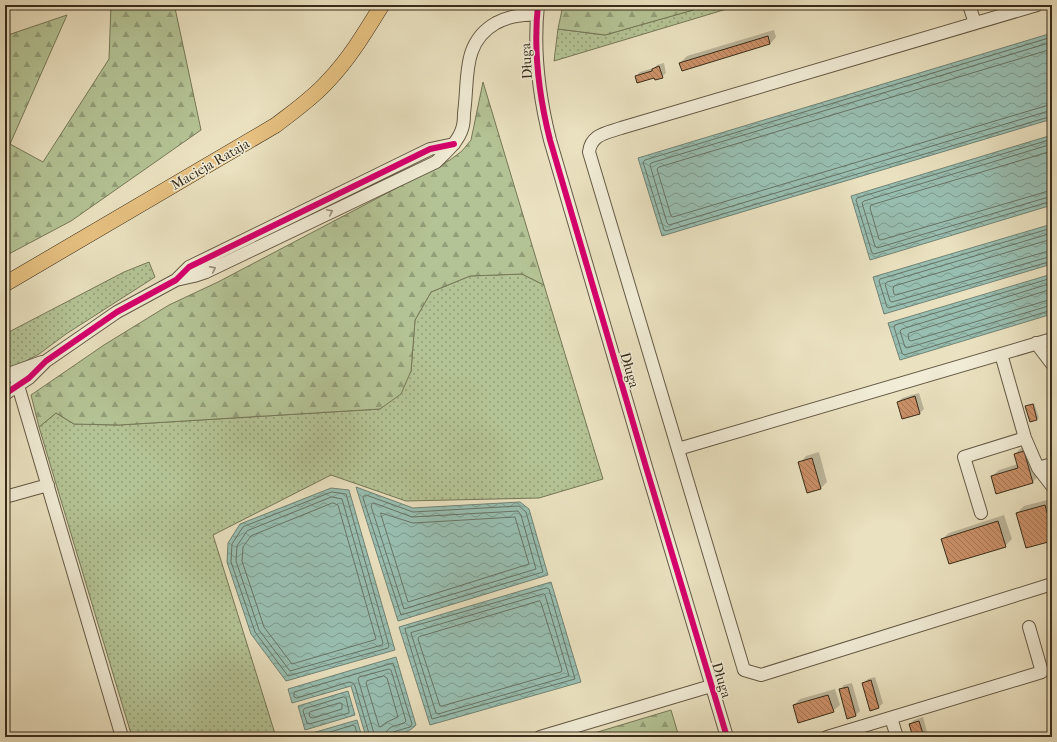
<svg xmlns="http://www.w3.org/2000/svg" width="1057" height="742" font-family="'IM FELL French Canon',serif">
  <defs>
    <pattern id="grass-dots" width="8" height="8" patternUnits="userSpaceOnUse"><rect width="8" height="8" fill="#b4c395"/><path d="M2 2h.1M6 6h.1" fill="none" stroke="#939f79" stroke-width="1.8" stroke-linecap="round"/></pattern>
    <pattern id="forest-firs" width="22" height="20" patternUnits="userSpaceOnUse"><rect width="22" height="20" fill="#b4c395"/><path d="M5 1l3.5 6h-7zM16 11l3.5 6h-7z" fill="#939f79"/></pattern>
    <pattern id="water-waves" width="16" height="10" patternUnits="userSpaceOnUse"><rect width="16" height="10" fill="#98beb1"/><path d="M0 5q4-4 8 0t8 0" fill="none" stroke="#7d9b8f"/></pattern>
    <pattern id="building-back-hatch" width="6" height="6" patternUnits="userSpaceOnUse"><rect width="6" height="6" fill="#cb9068"/><path d="M-1 5l2 2M0 0l6 6M5-1l2 2" fill="none" stroke="#a67655"/></pattern>
  </defs>
  <rect width="100%" height="100%" fill="#eae1c0"/>
  <filter id="stains"><feTurbulence type="fractalNoise" baseFrequency=".005" numOctaves="4"/><feColorMatrix values="0 0 0 0 .2 0 0 0 0 .09 0 0 0 0 .02 0 0 0 .5 -.17"/></filter>
  <radialGradient id="worn" r=".72"><stop offset=".6" stop-color="#630" stop-opacity="0"/><stop offset="1" stop-color="#630" stop-opacity=".3"/></radialGradient>
  <path fill="url(#grass-dots)" stroke="#767858" d="M703,5H740L554,61L558,29L605,35L703,7Z
    M149,262L155,277L66,334L39,354L5,372V334L124,272Z
    M522,274L544,285L603,479L539,498L406,501L331,475L213,535L276,737H132L39,427L56,413L74,424L119,425L380,409L411,372L415,320L431,292L470,276Z"/>
  <path fill="url(#forest-firs)" stroke="#767858" d="M111,5H170L175,8L201,130L71,221L5,256V36L67,15L10,144L43,162L109,59Z
    M563,5H703L704,7L605,35L558,29Z
    M483,82L544,285L522,274L470,276L431,292L415,320L411,371L401,394L380,409L119,425L74,424L56,413L39,427L31,395L104,345L169,305L218,282L450,160L462,151L471,140Z
    M671,710L679,737H581Z"/>
  <path fill="url(#water-waves)" stroke="#728475" d="M1052,33V119L662,236L638,158Z
    M1052,135V205L870,260L851,196Z
    M1052,224V264L884,314L873,277Z
    M1052,274V314L900,360L888,323Z
    M356,487L413,508L520,502L529,509L548,575L398,621Z
    M331,488L349,490L395,650L286,681L251,634L227,562L228,543L240,524Z
    M551,582L581,682L430,725L399,627Z
    M396,657L416,725C406,737 381,737 366,737L351,686L292,703L288,689Z
    M348,691L355,715L305,730L298,706Z
    M357,720L362,737H310L309,734Z"/>
  <path fill="#0003" d="M774,30L776,37L770,44L680,63L687,56Z
    M664,63L666,73L662,77L636,76L640,72L654,68L657,65Z
    M919,393L924,409L920,413L898,402L902,398Z
    M1034,403L1039,418L1031,421L1027,407Z
    M1030,445L1039,475L1033,482L997,493L992,476L999,470L1018,464L1015,454L1022,447Z
    M819,452L827,482L821,488L800,463L806,456Z
    M1051,499L1052,502V540L1017,513L1024,506Z
    M1004,515L1012,539L1005,546L942,539L949,533Z
    M875,677L883,703L879,707L863,683L868,679Z
    M852,683L860,711L856,715L840,690L844,685Z
    M835,689L840,705L833,711L794,705L800,699Z
    M923,717L927,732L923,736L914,737L910,724L914,720Z"/>
  <g fill="none" stroke-linecap="round" stroke-linejoin="round">
    <path stroke="#687566" stroke-width="1" d="M1052,37L645,160L643,162L664,230L666,231L1052,116
      M1052,42L651,163L650,165L667,223L669,225L1052,110
      M1052,49L659,167L657,169L671,216L673,217L1052,104
      M1052,139L857,198L856,200L872,253L874,254L1052,201
      M1052,144L864,201L862,203L875,246L877,248L1052,196
      M1052,151L871,205L870,208L879,239L881,240L1052,190
      M1052,228L880,279L879,281L887,307L889,308L1052,261
      M1052,233L887,282L885,284L890,301L892,302L1052,256
      M1052,239L894,286L893,289L894,294L896,295L1052,250
      M1052,278L895,325L894,327L902,353L904,355L1052,310
      M1052,283L902,329L900,331L905,347L907,348L1052,305
      M1052,289L909,333L908,335L909,340L911,341L1052,299
      M332,492L346,494L389,646L388,648L288,676L255,632L231,562L232,544L243,527Z
      M366,495L413,512L519,506L526,512L543,572L401,615L363,498L364,496Z
      M332,497L342,499L383,643L382,645L290,671L259,630L236,561L237,546L247,531Z
      M333,503L338,505L376,639L374,640L292,664L264,627L242,561L243,547L251,536Z
      M374,503L412,517L518,511L521,515L536,569L404,609L371,506L372,504Z
      M381,513L413,523L515,517L529,564L408,602L381,515Z
      M547,588L549,589L575,679L432,719L405,629Z
      M544,594L545,595L569,676L438,714L436,713L411,633Z
      M540,601L541,603L562,670L561,672L442,706H440L418,639L419,637Z
      M384,676L387,678L398,717L387,722L380,727L379,726L366,683L367,681Z
      M344,697L346,698L349,711V713L309,724L307,723L303,711L304,709Z
      M340,703L342,704V709L313,718L310,717L309,714L310,712Z
      M314,737L353,725L355,726L358,737
      M370,737L355,686L353,683L349,682L297,698L294,697V692L393,663L412,724L410,727L393,732L390,737
      M375,737L358,679L359,677L389,669L391,670L406,721L404,723C395,726 386,726 385,737"/>
  </g>
  <path fill="url(#building-back-hatch)" stroke="#382c1a" d="M768,36L770,44L682,71L679,63Z
    M659,66L663,78L655,80L654,78L637,83L635,76L652,71V69Z
    M915,396L920,414L902,419L897,402Z
    M1033,404L1037,420L1030,422L1025,406Z
    M1024,451L1033,483L996,494L991,476L1018,468L1014,454Z
    M812,458L821,489L807,493L798,462Z
    M1045,505L1052,531V541L1026,548L1016,513Z
    M998,521L1006,547L949,564L941,539Z
    M871,680L879,708L870,711L862,683Z
    M848,687L856,716L847,719L839,689Z
    M828,695L834,712L798,723L793,705Z
    M919,721L924,737H913L909,724Z"/>
  <g fill="none" stroke-linecap="round" stroke-linejoin="round">
    <g stroke="#645944" stroke-width="14">
      <path id="minor" d="M538,5C533,51 539,96 550,140L646,467L727,737
        M969,5L975,23
        M1037,5L621,128C607,133 591,134 589,152L744,670L761,675L1052,584
        M176,280L194,276L206,272L436,162C446,152 458,142 462,129C464,124 464,118 464,113C469,79 461,43 496,23C509,16 523,14 537,15
        M1036,343L1052,364
        M1001,354L1025,438
        M14,372L122,737
        M5,378L14,372L42,362
        M5,394L29,378L46,361L117,312L176,280L189,267L430,149L454,144
        M678,449L1052,339
        M1052,464L1038,468L1052,486
        M5,497L48,485
        M981,513L964,457L1025,438L1038,468
        M891,718L897,737
        M540,737L711,686
        M827,737L1042,672L1029,627"/>
    </g>
    <g stroke="#382c1a" stroke-width="16">
      <path id="major" d="M5,284L276,125C294,111 313,98 328,81C350,58 366,31 382,5"/>
    </g>
    <use href="#minor" stroke="#f1ecd6" stroke-width="12"/>
    <use href="#major" stroke="#e5c080" stroke-width="15"/>
    <g stroke="#f1ecd6" stroke-width="8">
      <path id="cycleway" d="M538,5C533,51 539,96 550,140L646,467L727,737
        M5,394L29,378L46,361L117,312L176,280L189,267L430,149L454,144"/>
    </g>
    <use href="#cycleway" stroke="#d6006c" stroke-width="6"/>
  </g>
  <defs><path id="oneway-chevron" d="M-2-3.5L2.5 0L-2 3.5" fill="none" stroke-width="1.6" stroke-linecap="round" stroke-linejoin="round"/></defs>
  <g stroke="#948c78">
    <use href="#oneway-chevron" transform="translate(330 212) rotate(-26)"/>
    <use href="#oneway-chevron" transform="translate(213 269) rotate(-26)"/>
  </g>
  <g text-anchor="middle" stroke-width="3" stroke-linejoin="round" paint-order="stroke">
    <g font-size="14" fill="#382c1a" stroke="#f1ecd6">
      <text transform="translate(526 61) rotate(-93)" y="5">Długa</text>
      <text transform="translate(210 164) rotate(-30)" y="5">Macieja Rataja</text>
      <text transform="translate(630 370) rotate(74)" y="5">Długa</text>
      <text transform="translate(722 680) rotate(73)" y="5">Długa</text>
    </g>
  </g>
  <rect width="1057" height="742" fill="none" stroke="#eae1c0" stroke-width="20"/>
  <rect x="6" y="6" width="1045" height="730" fill="none" stroke="#382c1a" stroke-width="2"/>
  <rect x="10" y="10" width="1037" height="722" fill="none" stroke="#382c1a"/>
  <rect width="100%" height="100%" filter="url(#stains)"/>
  <rect width="100%" height="100%" fill="url(#worn)"/>
</svg>
